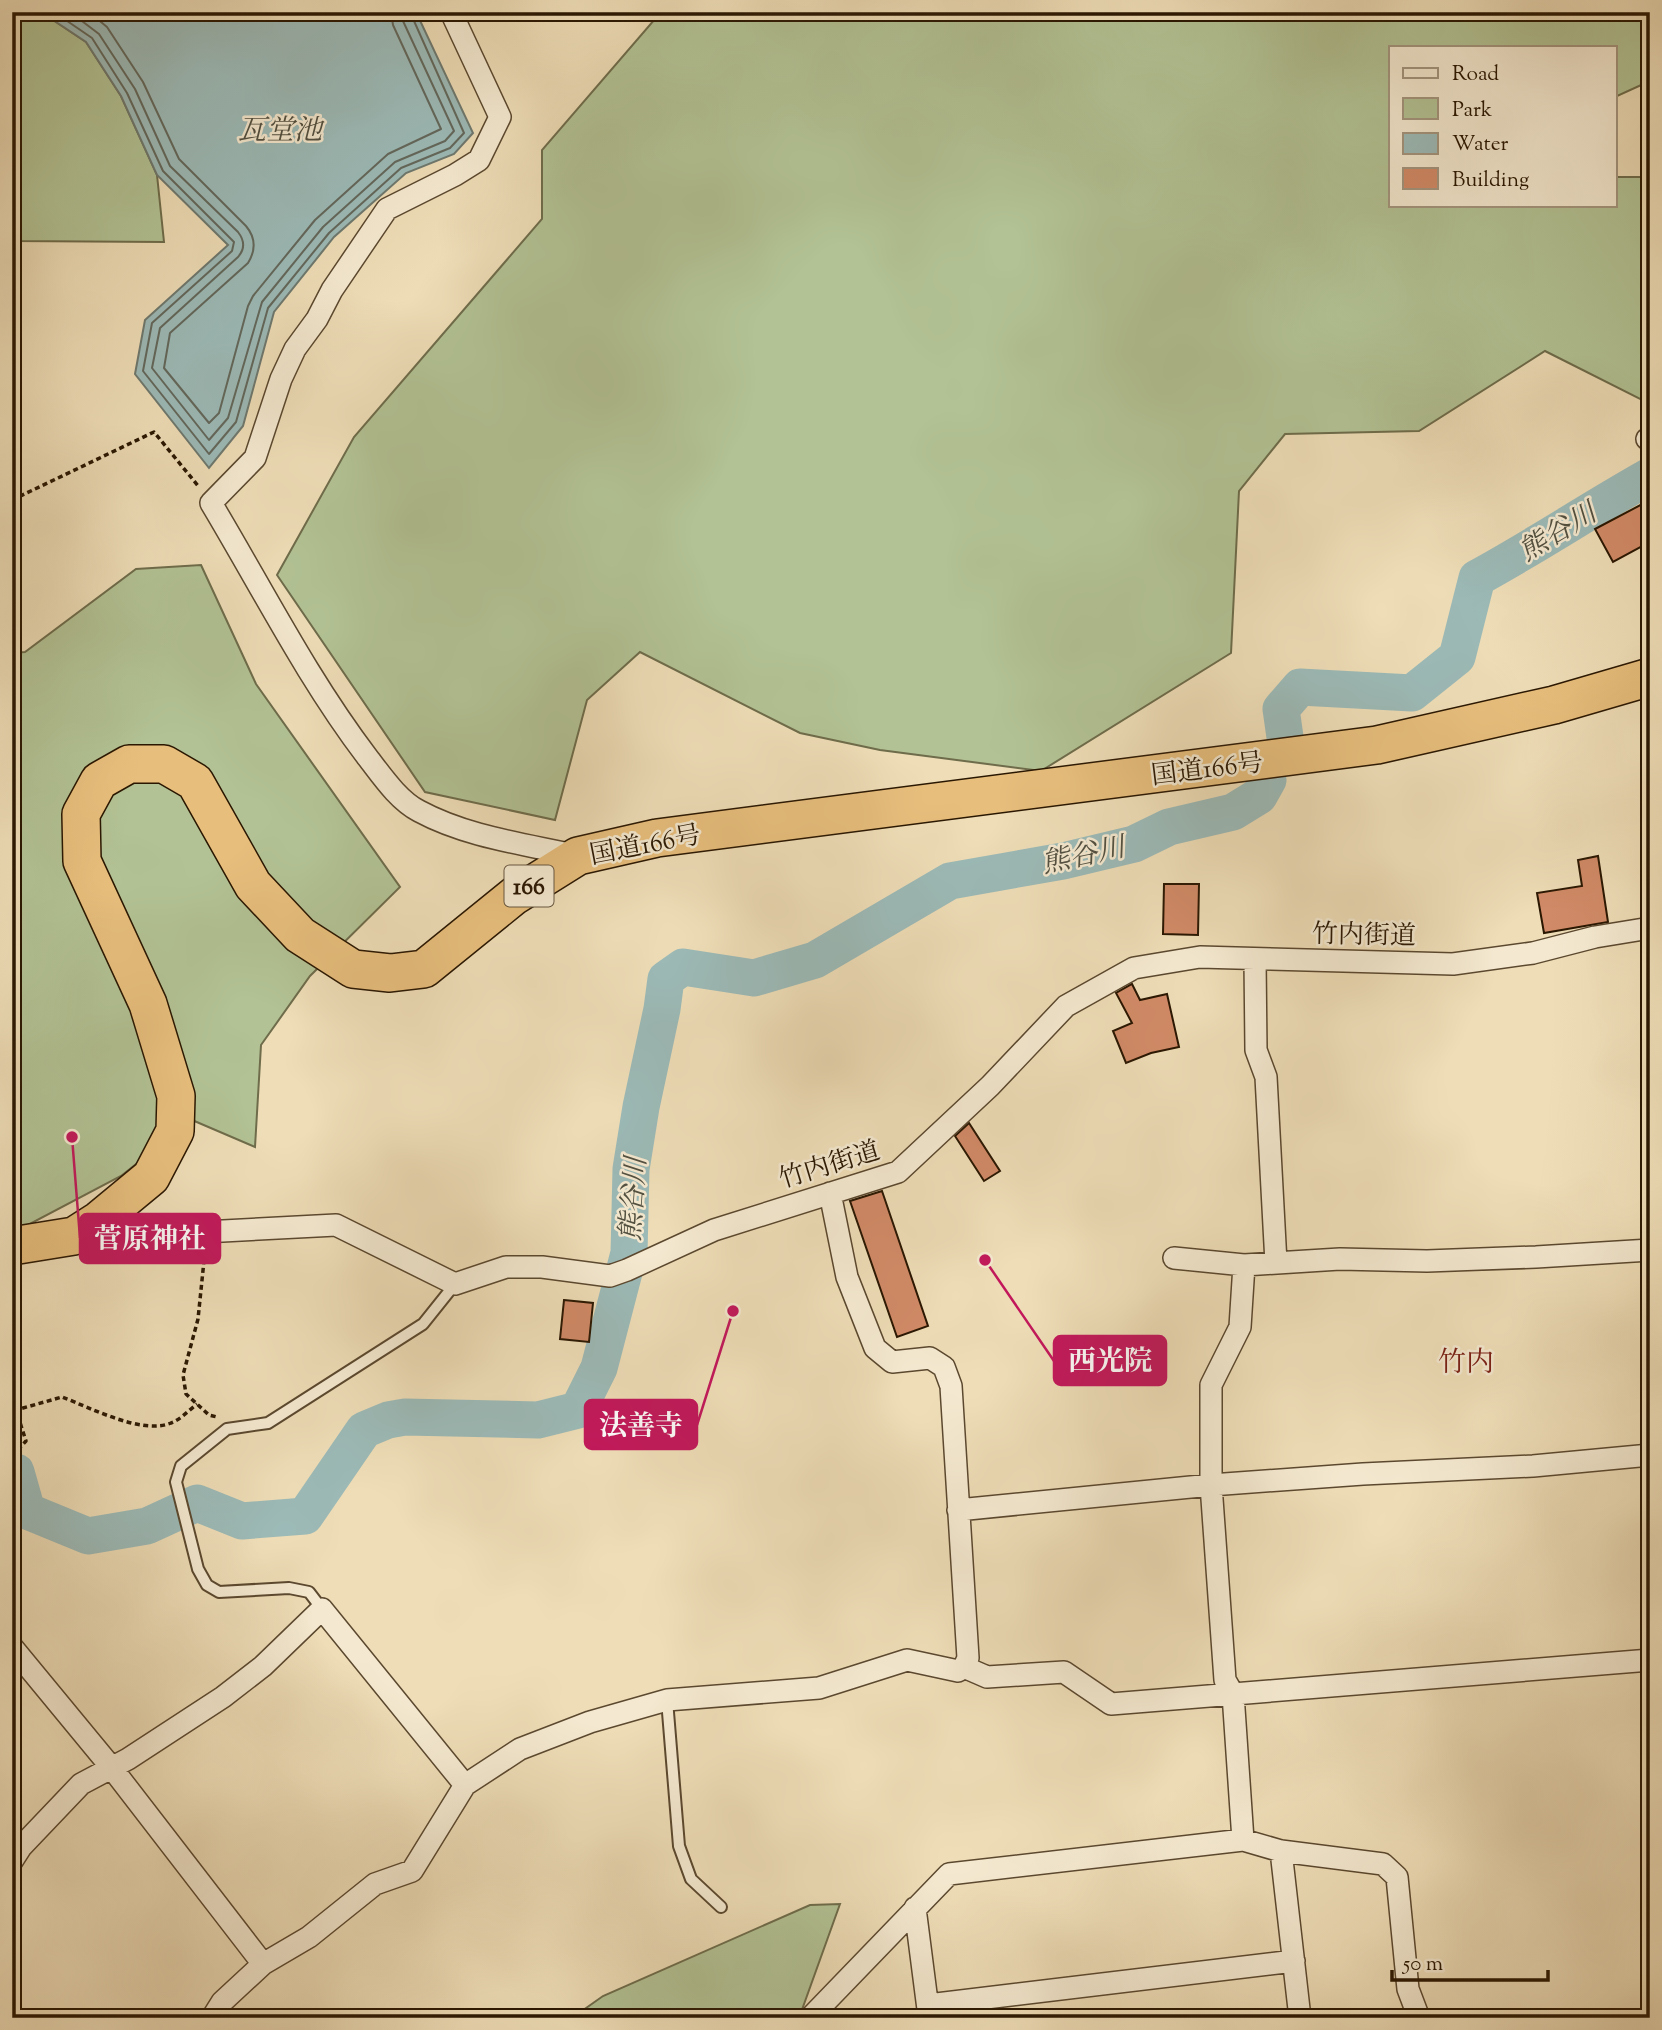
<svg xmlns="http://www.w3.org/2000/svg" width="1662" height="2030" font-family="'Sorts Mill Goudy','Noto Serif JP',serif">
  <rect width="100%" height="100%" fill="#eeddb7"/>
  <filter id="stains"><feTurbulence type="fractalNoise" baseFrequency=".00286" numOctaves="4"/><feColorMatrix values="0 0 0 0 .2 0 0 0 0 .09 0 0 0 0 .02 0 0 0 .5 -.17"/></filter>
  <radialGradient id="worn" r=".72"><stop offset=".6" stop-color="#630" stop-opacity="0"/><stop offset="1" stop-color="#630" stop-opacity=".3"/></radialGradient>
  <path fill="#b2c294" stroke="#6e6c4b" stroke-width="2" d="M12,12H41L86,42L121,96L157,175L164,242L12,241Z
    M661,12H1650V81L1615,97V47H1391V205H1615V177H1650V404L1545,351L1419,431L1285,434L1239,491L1231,653L1041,771L880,750L800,733L640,652L587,700L555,820L425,792L277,575L354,437L542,219V150Z
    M201,565L256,684L400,887L310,976L261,1045L255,1147L192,1120L121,1176L26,1226H12V653L25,652L136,569Z
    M840,1904L799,2018H572L603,1996L810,1905Z"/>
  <path fill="#9cbab7" stroke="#6e796f" stroke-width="2" d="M41,12H416L473,133L454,154L406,173L334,237L274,312L243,426L209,468L135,374L145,320L228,245L157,175L121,96L86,42Z"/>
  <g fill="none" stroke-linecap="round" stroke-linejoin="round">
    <path stroke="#63685c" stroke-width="2" d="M54,12L92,38L127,93L163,171L234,242L232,251L152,323L143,371L209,454L236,422L268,308L329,233L401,168L450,148L464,133L410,12
      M70,12L99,34L135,89L170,166L238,232C245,241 245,249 238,257L160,328L152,368L209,440L228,418L262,302L323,227L395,162L445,141L454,131L403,21L401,12
      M89,12L107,27L143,82L179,159L246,226C256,238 256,250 248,263L170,333L164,368L209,423L219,413L248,306L253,296L315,220L388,154L441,129L393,25L391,12"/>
    <path stroke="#9cbab7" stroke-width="37" d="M1285,737L1281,709L1300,687L1412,693L1457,657L1477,578C1536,546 1591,509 1650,476
      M12,1471L16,1472L27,1511L88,1536L147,1526L197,1503L242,1521L305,1516L364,1430L388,1420L405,1417L538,1420L578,1410L599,1368L629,1253L631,1169L641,1107L662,1009L666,979L683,967L754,978L815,960L950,881L1063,861L1134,844L1169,827L1233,812L1259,796L1268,780"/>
  </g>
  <path fill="#d18a67" stroke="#2a1702" stroke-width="2" d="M1650,500V542L1613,562L1595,529Z
    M1598,856L1608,922L1544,933L1537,893L1582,886L1578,860Z
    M1164,884H1199L1198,935L1163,934Z
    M1132,984L1140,1000L1167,994L1179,1047L1151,1053L1126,1063L1113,1031L1132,1023L1116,993Z
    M969,1123L1000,1171L984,1181L955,1136Z
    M882,1191L928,1326L897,1337L850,1201Z
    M564,1300L593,1303L589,1342L560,1339Z"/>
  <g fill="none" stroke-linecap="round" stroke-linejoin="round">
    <g stroke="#5b482f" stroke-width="14">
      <path id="service" d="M322,1609L309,1592L289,1588L219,1592L207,1585L198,1569L176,1482L181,1466L227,1429L268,1423L423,1324L455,1284
        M667,1700L679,1846L691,1879L721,1907"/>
    </g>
    <g stroke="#5b482f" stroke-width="24">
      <path id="minor" d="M451,12L500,117L479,160L455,175L387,209L332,290L317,319L295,349L281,379L255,458L211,503C262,588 307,678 368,758C382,776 398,800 419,811C467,837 525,844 578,856
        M1647,439L1650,437
        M1255,960L1256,1050L1266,1077L1276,1263
        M830,1193L847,1277L875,1348L892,1362L930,1358L944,1367L951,1386L968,1658L964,1667
        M99,1220L132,1230L185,1233L336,1225L455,1284L506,1267H542L610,1276L627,1270L714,1230L898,1172L990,1086L1066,1006L1134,968L1200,957L1453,964L1533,953L1595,937L1650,928
        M1174,1258L1244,1265L1340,1259L1427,1261L1536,1257L1650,1250
        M958,1510L1211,1485L1363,1474L1533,1466L1650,1455
        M12,1647L111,1767L263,1964
        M1243,1840L1233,1694L1225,1680L1211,1485V1385L1240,1327L1244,1265
        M1281,1851L1300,2018
        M12,1861L21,1847L81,1784L128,1759L223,1697L263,1666L322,1609L465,1785
        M915,1908L929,2017
        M928,2005L1294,1961
        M212,2018L222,2002L263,1964L309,1937L375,1884L412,1871L465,1785L520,1749L590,1722L667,1700L819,1688L907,1660L958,1671L964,1667L987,1677L1064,1672L1111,1704L1650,1660
        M810,2018L949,1874L1243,1840L1281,1851L1383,1864L1397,1877L1408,1989L1419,2018"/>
    </g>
    <g stroke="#2a1702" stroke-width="40">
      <path id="trunk" d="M12,1246L74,1236L99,1220L151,1177L175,1131L176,1096L148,1004L82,861L81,814L99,781L129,764H164L195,782L253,885L300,935L353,969L390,973L424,969L514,896L578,856L657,838L1377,745L1554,705L1650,677"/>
    </g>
    <path stroke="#2a1702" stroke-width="3.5" stroke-dasharray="5 3.5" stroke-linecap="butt" d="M12,500L154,432L199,487
      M205,1251L198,1319L183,1375L186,1394L209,1415L217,1417
      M12,1456L26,1441L16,1410L62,1397C91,1408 142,1435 171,1423C180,1420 189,1410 197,1404"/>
    <use href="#service" stroke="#f4e9d0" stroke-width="10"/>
    <use href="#minor" stroke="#f4e9d0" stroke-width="21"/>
    <use href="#trunk" stroke="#e7be7c" stroke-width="37"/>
  </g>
  <g text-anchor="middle" stroke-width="5" stroke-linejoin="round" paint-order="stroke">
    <rect fill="#f4e9d0" stroke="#675640" stroke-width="2" x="504.5" y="865.5" width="49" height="41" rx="5"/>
    <g font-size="24" font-weight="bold" fill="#2a1702">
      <text x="529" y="894">166</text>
    </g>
    <g font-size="26" fill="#2a1702" stroke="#f4e9d0">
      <text transform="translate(1207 768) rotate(-7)" y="9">国道166号</text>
      <text transform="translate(645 844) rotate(-11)" y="9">国道166号</text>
      <text transform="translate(1364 934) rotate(1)" y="9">竹内街道</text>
      <text transform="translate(829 1164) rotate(-17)" y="9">竹内街道</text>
    </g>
    <g font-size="28" font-style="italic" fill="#525041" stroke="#f4e9d0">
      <text x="280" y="139">瓦堂池</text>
      <text transform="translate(1557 531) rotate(-31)" y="10">熊谷川</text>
      <text transform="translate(1083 854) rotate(-12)" y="10">熊谷川</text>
      <text transform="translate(632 1199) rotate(-86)" y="10">熊谷川</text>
    </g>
    <g font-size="28" fill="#7a1f14" stroke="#f4e9d0">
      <text x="1466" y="1371">竹内</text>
    </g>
  </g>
  <path fill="none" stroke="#c2185b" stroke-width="2.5" d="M72 1137L80 1238M985 1260L1054 1361M733 1311L697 1425"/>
  <g fill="#c2185b" stroke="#f4e9d0" stroke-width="2.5">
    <circle cx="72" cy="1137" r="7"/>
    <circle cx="985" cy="1260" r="7"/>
    <circle cx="733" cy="1311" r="7"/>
  </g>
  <g fill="#c2185b" stroke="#c2185b" stroke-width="2.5">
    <rect x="80" y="1214" width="140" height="49" rx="7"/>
    <rect x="1054" y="1336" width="112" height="49" rx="7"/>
    <rect x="585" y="1400" width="112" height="49" rx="7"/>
  </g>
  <g font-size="28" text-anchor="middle" font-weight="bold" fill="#fff">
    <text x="150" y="1248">菅原神社</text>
    <text x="1110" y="1370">西光院</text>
    <text x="641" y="1435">法善寺</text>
  </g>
  <rect width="1662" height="2030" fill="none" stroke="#eeddb7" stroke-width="42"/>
  <rect x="14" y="14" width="1634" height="2002" fill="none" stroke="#2a1702" stroke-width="3.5"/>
  <rect x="21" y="21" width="1620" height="1988" fill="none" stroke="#2a1702" stroke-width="2"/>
  <rect x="1389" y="46" width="228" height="161" fill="#f4e9d0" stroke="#a3957e" stroke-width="2"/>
  <rect x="1403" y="68" width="35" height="10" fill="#f4e9d0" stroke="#a3957e" stroke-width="2"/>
  <text x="1452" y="80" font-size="21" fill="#2a1702">Road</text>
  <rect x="1403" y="98" width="35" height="21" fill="#b2c294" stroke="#a3957e" stroke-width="2"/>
  <text x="1452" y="116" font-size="21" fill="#2a1702">Park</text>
  <rect x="1403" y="133" width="35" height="21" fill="#9cbab7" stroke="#a3957e" stroke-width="2"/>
  <text x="1452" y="150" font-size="21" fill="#2a1702">Water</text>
  <rect x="1403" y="168" width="35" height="21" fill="#d18a67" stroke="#a3957e" stroke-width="2"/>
  <text x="1452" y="186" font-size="21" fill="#2a1702">Building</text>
  <path d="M1392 1970v10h156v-10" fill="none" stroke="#2a1702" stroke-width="3.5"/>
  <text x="1403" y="1970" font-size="21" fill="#2a1702" stroke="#f4e9d0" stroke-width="5" paint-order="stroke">50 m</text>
  <rect width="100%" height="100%" filter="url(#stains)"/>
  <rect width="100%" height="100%" fill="url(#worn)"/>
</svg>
